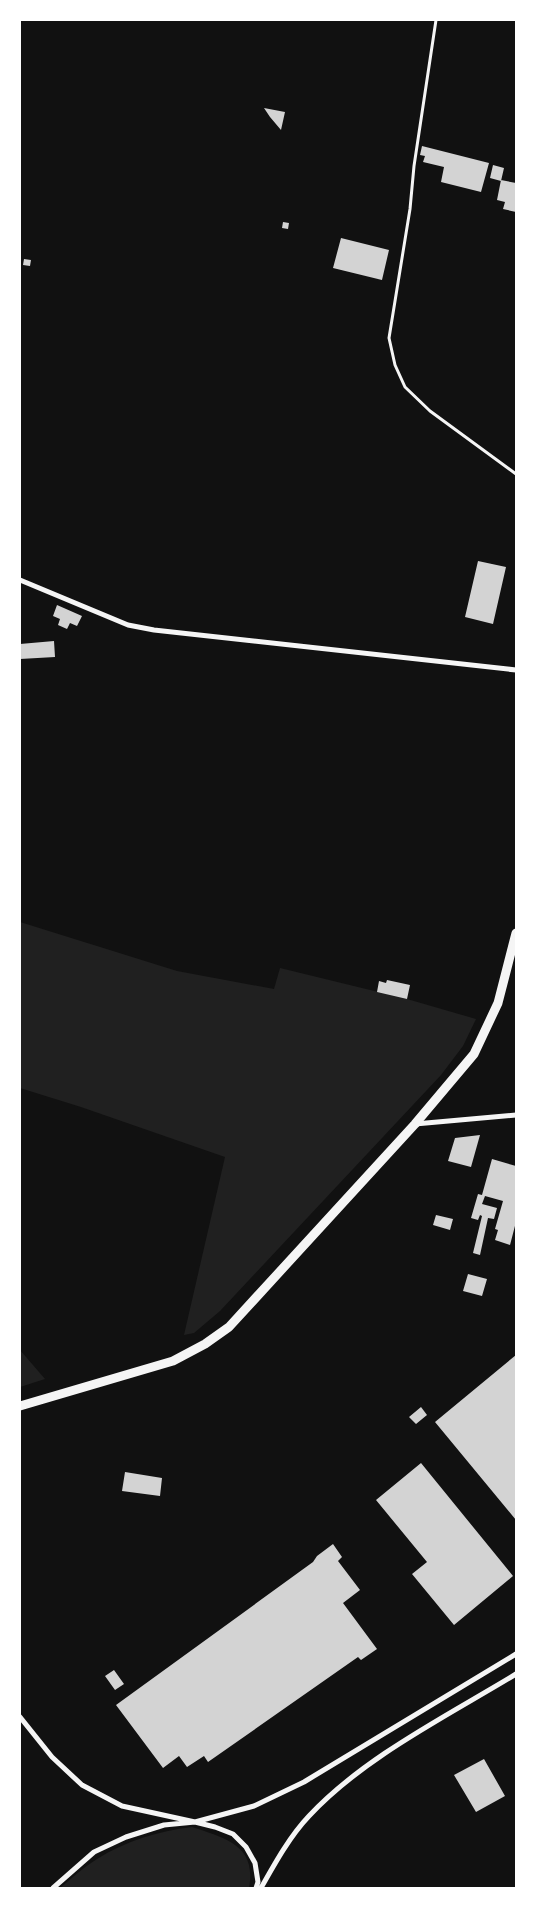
<svg xmlns="http://www.w3.org/2000/svg" width="536" height="1908" font-family="'Noto Sans',sans-serif">
  <rect width="100%" height="100%" fill="#111"/>
  <path fill="#202020" d="M20,922L177,971L274,989L280,968L407,999L476,1019L463,1046L441,1075L220,1311L194,1333L184,1335L225,1157L81,1107L20,1088Z
    M20,1350L45,1379L20,1387Z
    M192,1827C225,1838 257,1845 249,1888H60C72,1878 84,1867 97,1859C126,1841 158,1831 192,1827Z"/>
  <path fill="#d3d3d3" d="M264,108L285,112L281,130L270,117Z
    M422,146L489,163L481,192L441,182L444,167L423,162L425,156L420,155Z
    M493,165L504,168L501,181L490,178Z
    M501,180L516,183V212L503,209L505,202L497,200Z
    M283,222L289,223L288,229L282,228Z
    M341,238L389,250L382,280L333,268Z
    M24,259L31,260L30,266L23,265Z
    M478,561L506,567L493,624L465,617Z
    M57,605L82,616L77,626L70,623L67,629L58,625L60,619L53,616Z
    M54,641L55,657L20,659V644Z
    M387,980L410,985L407,999L377,992L379,981L386,983Z
    M480,1135L471,1167L448,1161L455,1138Z
    M492,1159L516,1166V1222L510,1245L495,1240L498,1230L495,1229L503,1201L485,1196L482,1204L497,1208L494,1219L488,1218L480,1255L473,1253L482,1216L480,1215L478,1220L471,1218L478,1194L482,1195Z
    M436,1215L453,1219L450,1230L433,1225Z
    M468,1274L487,1279L482,1296L463,1291Z
    M516,1355V1520L435,1422Z
    M421,1407L427,1415L416,1424L409,1417Z
    M421,1463L513,1576L454,1625L412,1574L427,1562L376,1500Z
    M125,1472L162,1478L160,1496L122,1491Z
    M333,1544L342,1557L338,1561L360,1590L343,1603L377,1649L361,1660L358,1657L208,1762L204,1756L187,1767L179,1756L163,1768L116,1705L313,1562L317,1556Z
    M114,1670L124,1684L115,1690L105,1676Z
    M484,1759L505,1796L476,1812L454,1775Z"/>
  <g fill="none" stroke-linecap="round" stroke-linejoin="round">
    <path stroke="#f5f5f5" stroke-width="3" d="M436,20L414,166L410,209L389,338L395,365L405,387L430,411L516,474"/>
    <path stroke="#f5f5f5" stroke-width="5" d="M20,580L128,625L154,630L516,670
      M415,1124L516,1115
      M20,1717L52,1757L82,1785L122,1806L195,1822L215,1827L233,1834L246,1847L255,1863L258,1882L256,1888
      M53,1888L94,1852L126,1837L164,1825L195,1822L254,1806L304,1782L516,1654
      M261,1888C275,1863 290,1836 309,1816C364,1757 447,1716 516,1674"/>
    <path stroke="#f5f5f5" stroke-width="9" d="M20,1406L173,1361L205,1344L229,1327L415,1124L474,1054L498,1003L516,933"/>
  </g>
  <rect width="536" height="1908" fill="none" stroke="#ffffff" stroke-width="42"/>
</svg>
